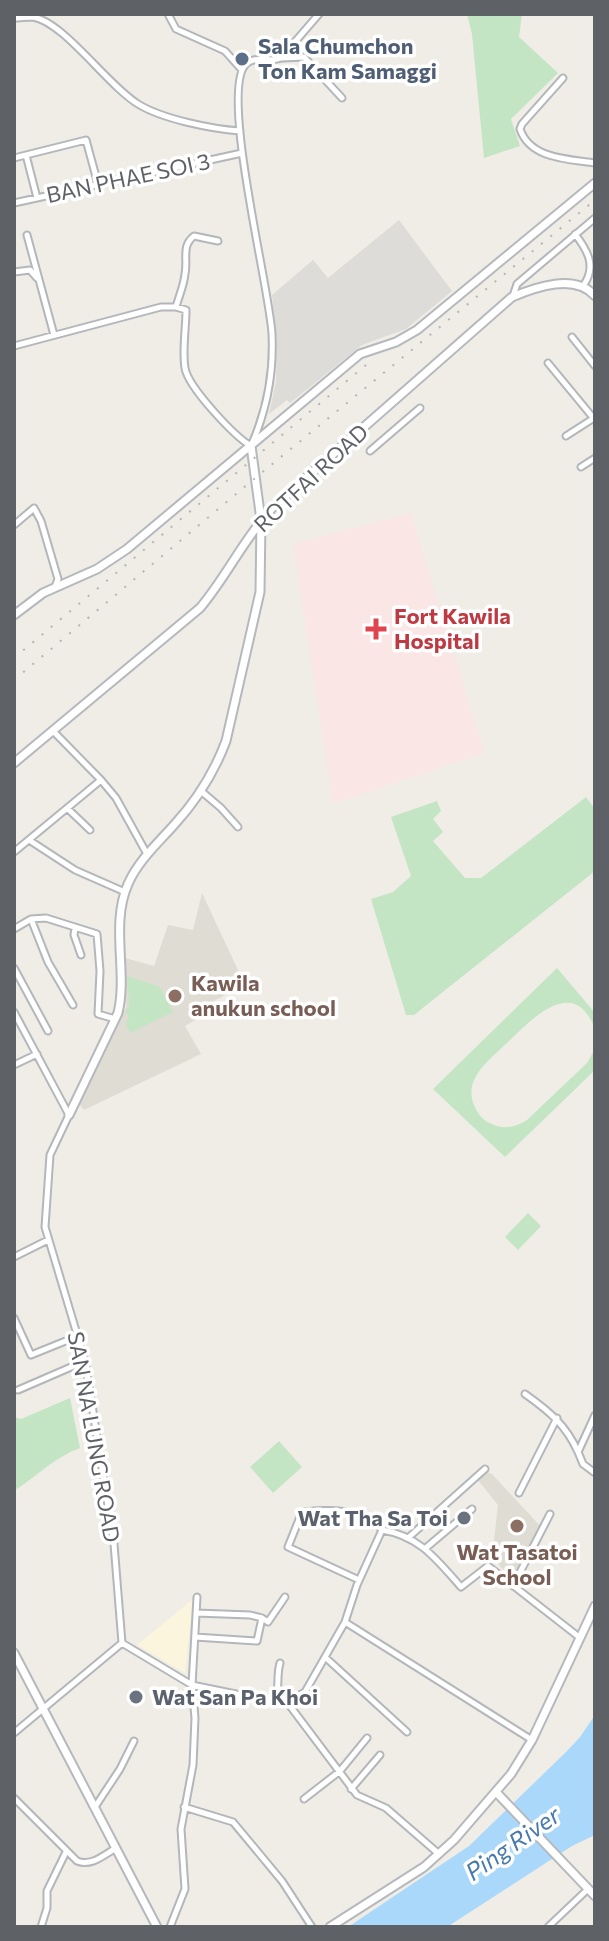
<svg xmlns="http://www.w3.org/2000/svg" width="609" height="1941" font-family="Commissioner,sans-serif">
  <rect width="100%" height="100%" fill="#efede6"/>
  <path fill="#fcf5de" d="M193,1599L185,1673L137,1645Z"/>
  <path fill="#dedcd8" d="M399,220L452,291L406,329L362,345L290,403L287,400L269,414L276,381L277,341L272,295L313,260L328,278Z"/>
  <path fill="#dfdcd4" d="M202,893L245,985L196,1010L197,1019L185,1026L201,1054L84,1110L79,1104L126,1007L125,958L154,966L168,925L193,930Z
    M485,1471L492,1474L543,1529L513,1581L492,1557L498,1505L477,1479Z"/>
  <path fill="#fae6e4" d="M411,513L484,753L333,804L293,544Z"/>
  <path fill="#c4e5c4" d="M467,14H522L519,37L558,73L511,119L520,146L484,158L472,34Z
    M586,797L595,809V871L414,1015H406L371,899L393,892L411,876L391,817L437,801L441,811L433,819L443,832L433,841L465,878H481Z
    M557,968L595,1013V1029C574,974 532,1019 509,1041C491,1059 461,1079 475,1107C478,1115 484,1121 492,1124C504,1130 516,1127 527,1120L587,1063L595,1049V1070L505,1157L433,1089Z
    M127,976L160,987L173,1012L130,1033L126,1024L129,1015L125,1013L129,1005Z
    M528,1213L541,1226L518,1250L505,1237Z
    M70,1398L80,1448C55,1457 37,1476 14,1491V1417L21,1419Z
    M279,1441L302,1467L273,1493L250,1467Z"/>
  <path fill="#aad8fb" d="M595,1715V1835L572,1846L447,1927H348L469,1846L566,1752L580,1737Z"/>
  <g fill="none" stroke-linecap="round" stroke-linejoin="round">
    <g stroke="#b3b6ba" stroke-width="9">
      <path id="street" d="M168,14L176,29L225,51L242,70
        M14,18C20,18 27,17 33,17C64,22 108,86 138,104C162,119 212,129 240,131
        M282,58L304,57L342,98
        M563,78L522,124L520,129C530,159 568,159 595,163
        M26,155L37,198
        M14,158L86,140L98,184
        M14,203L242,153
        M575,234C588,251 597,267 583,286
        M27,235L54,335
        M14,272L30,270L37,278
        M513,296L517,284L595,218
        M176,307C179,296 184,285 185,274C188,259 181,246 194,236L218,241
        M572,337L595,366
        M14,346L161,307H176L186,310C186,329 182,350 185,368C188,387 234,436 251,446C267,410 274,374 272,334C270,289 219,91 246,64C255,55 270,63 281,58L319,14
        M548,363L595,420
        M566,436L594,418
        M370,451L420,408
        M581,467L595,458
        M14,525L34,508L41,521L58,579L55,587
        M53,731L101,780L116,798L147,854
        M201,791L221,808L238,827
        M67,808L90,830
        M29,840L75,870L125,892
        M14,852L101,780
        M31,919L48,962L73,1005
        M75,928L74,935L81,955
        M14,929L31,919L46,918L97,934L100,971L98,1014L115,1019
        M14,968L48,1031
        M14,1012L69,1115L50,1155L45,1227L85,1361L114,1544L122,1643
        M14,1065L37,1054
        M14,1257L48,1240
        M14,1318L31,1355L78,1336
        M18,1390L85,1361
        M525,1394C549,1411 566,1425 578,1452
        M595,1415L578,1452L583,1464L595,1473
        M519,1493L557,1418
        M382,1530C420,1536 437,1560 461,1587L488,1566L579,1637
        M408,1538L485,1469
        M427,1547L472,1509
        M359,1580L288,1547L300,1517L305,1512C329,1509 365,1509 382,1530
        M513,1586L550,1514
        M262,1618L268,1622L285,1597
        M345,1622L532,1740
        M195,1637L257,1641L262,1618L250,1615L196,1613
        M122,1643L192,1685L275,1702H287L305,1692L345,1622L357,1585L382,1530
        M325,1657L407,1732
        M275,1702C280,1688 276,1677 280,1663
        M287,1702L357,1795L386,1808L439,1854
        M14,1733L122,1643
        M351,1789L380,1755
        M14,1798L77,1861C91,1867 104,1855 116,1848
        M304,1799L340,1771L367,1738
        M95,1807L120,1769L134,1741
        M184,1807L233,1822L282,1881L312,1927
        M41,1927L47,1908V1891L66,1852
        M170,1927L185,1889L181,1829L193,1765L195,1718L192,1685L197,1597
        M548,1927L588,1889"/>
    </g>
    <g stroke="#b5b8bd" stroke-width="11">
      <path id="secondary" d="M14,615L43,593L97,569L127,549L360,354L396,342L417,330L595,183
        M14,763L200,608C227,576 244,538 273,507L512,297C536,287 575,273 595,296
        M69,1115L118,1013C128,972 110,925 128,884C138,861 158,843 174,825C197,800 214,773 226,741L260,592L261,520L251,446
        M14,1653L157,1927
        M496,1792L595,1896
        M330,1927L424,1867L454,1840L511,1774L532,1740L595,1606"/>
    </g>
    <use href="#street" stroke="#fff" stroke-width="5"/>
    <use href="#secondary" stroke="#fff" stroke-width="7"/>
    <path stroke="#b4b5b6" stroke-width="2" stroke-dasharray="2 10" stroke-linecap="butt" d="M14,658L372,360
      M14,680L254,479L595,200"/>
  </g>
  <circle fill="#5c6f8a" stroke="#fff" stroke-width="3" cx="242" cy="59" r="8"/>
  <path fill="#e0444e" stroke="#fff" stroke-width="3" d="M372 617h8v8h8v8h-8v8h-8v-8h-8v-8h8z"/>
  <g fill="#8d6e63" stroke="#fff" stroke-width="3">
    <circle cx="175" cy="996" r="8"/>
    <circle cx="517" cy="1526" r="8"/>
  </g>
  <g fill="#6b7280" stroke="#fff" stroke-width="3">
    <circle cx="464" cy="1518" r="8"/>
    <circle cx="136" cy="1697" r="8"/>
  </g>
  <g text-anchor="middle" stroke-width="7" stroke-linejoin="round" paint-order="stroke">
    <g font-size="22" font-weight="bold" fill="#4e5e75" stroke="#fff" text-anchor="start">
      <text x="258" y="54">Sala Chumchon<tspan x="258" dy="25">Ton Kam Samaggi</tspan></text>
    </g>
    <g font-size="22" fill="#5e6166" stroke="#fff">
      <text transform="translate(128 178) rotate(-12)" y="8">BAN PHAE SOI 3</text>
      <text transform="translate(311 478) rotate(-43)" y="8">ROTFAI ROAD</text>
      <text transform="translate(94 1437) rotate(80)" y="8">SAN NA LUNG ROAD</text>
    </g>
    <g font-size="22" font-weight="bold" fill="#be3a42" stroke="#fff" text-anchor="start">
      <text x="394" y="624">Fort Kawila<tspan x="394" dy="25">Hospital</tspan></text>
    </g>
    <g font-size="22" font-weight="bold" fill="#785e54" stroke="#fff" text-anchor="start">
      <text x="191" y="991">Kawila<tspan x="191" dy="25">anukun school</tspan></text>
      <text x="517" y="1560" text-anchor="middle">Wat Tasatoi<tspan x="517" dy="25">School</tspan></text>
    </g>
    <g font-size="22" font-weight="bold" fill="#5b616d" stroke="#fff" text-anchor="end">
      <text x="448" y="1526">Wat Tha Sa Toi</text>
      <text x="152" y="1705" text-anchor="start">Wat San Pa Khoi</text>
    </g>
    <g font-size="24" font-style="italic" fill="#4779ad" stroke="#fff">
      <text transform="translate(513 1844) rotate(-35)" y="8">Ping River</text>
    </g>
  </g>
  <rect width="609" height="1941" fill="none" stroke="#5e6166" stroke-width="32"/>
</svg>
